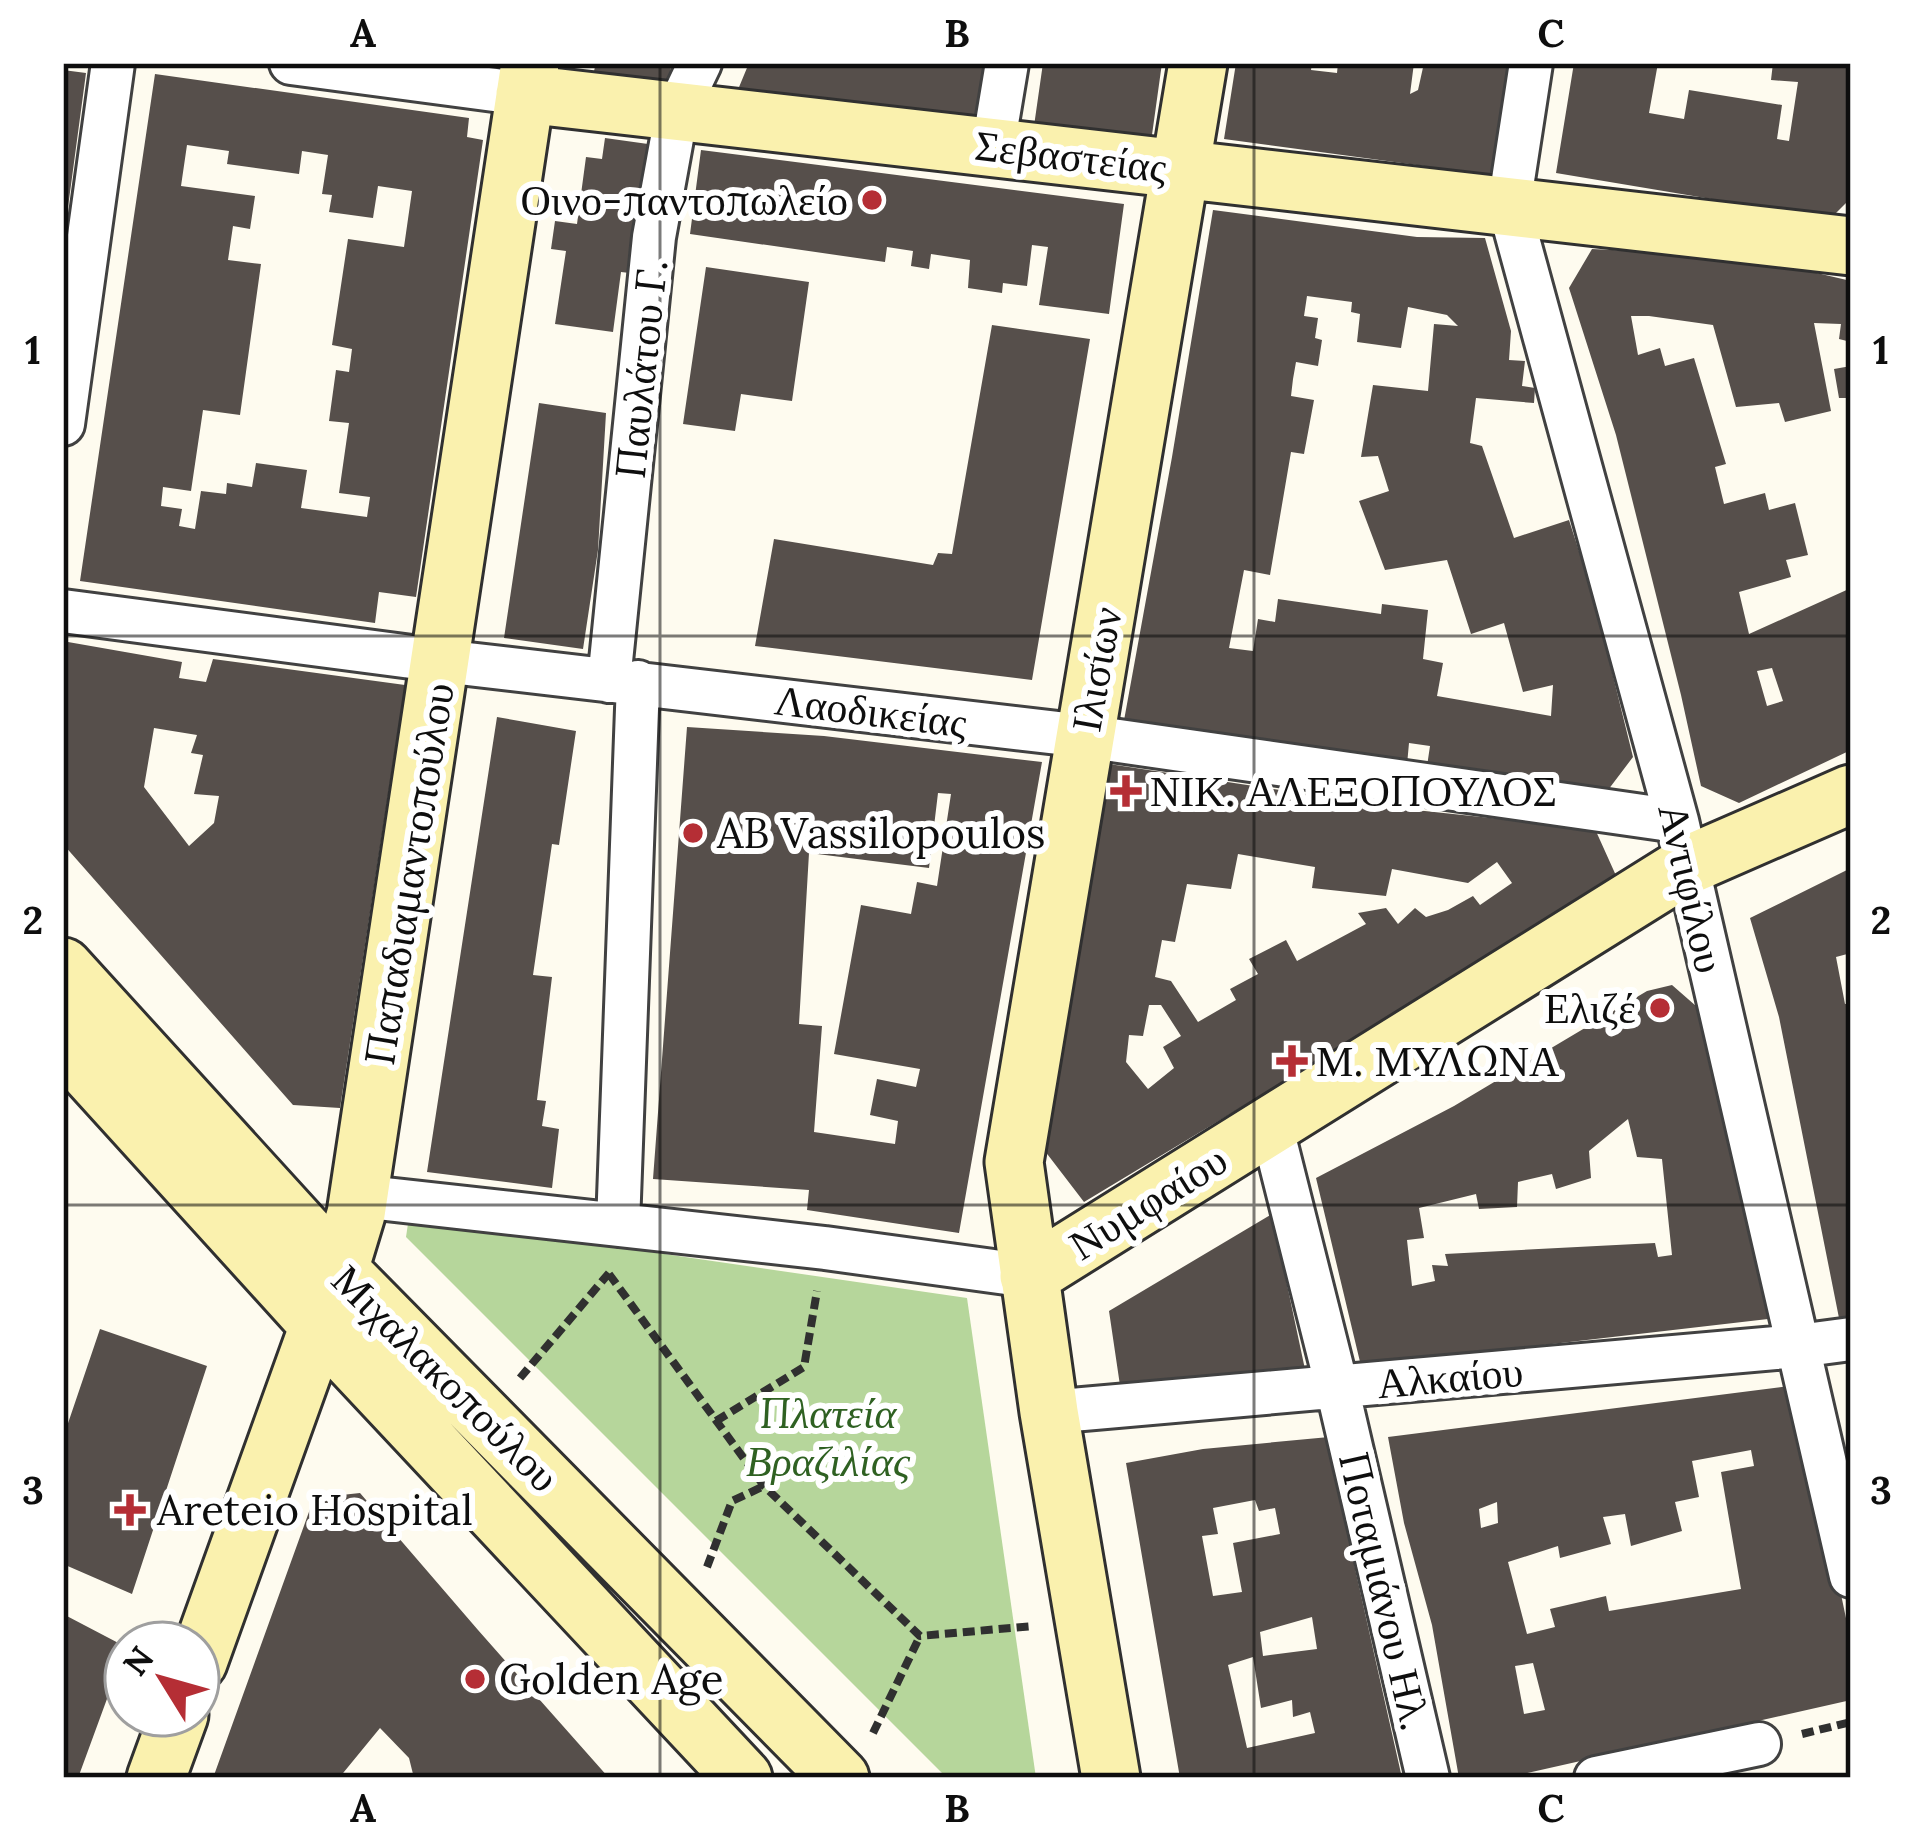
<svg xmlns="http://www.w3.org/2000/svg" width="1914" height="1841" font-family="Lora,serif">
  <rect width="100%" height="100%" fill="#fefbef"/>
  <path fill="#b6d69b" d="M409,1217L967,1298L1036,1778H947L406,1237Z"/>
  <path fill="#564f4b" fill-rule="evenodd" d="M596,63H672L665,97L591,83Z
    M749,63H991L982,127L737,92Z
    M1043,63H1162L1151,142L1034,126Z
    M1236,63H1312L1311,70L1337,73L1338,63H1414L1410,94L1418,90L1424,63H1508L1491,175L1224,139Z
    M1574,63H1658L1649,113L1684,119L1689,90L1782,105L1777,139L1789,141L1798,82L1771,80L1773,63H1851V198L1830,219L1556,173Z
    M63,70L86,73L66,222H63Z
    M155,74L469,118L467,137L483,140L416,597L379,592L375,623L80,581ZM187,145L229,151L227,164L299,174L302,151L328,155L322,194L332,195L329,212L373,218L378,186L412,191L404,247L348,239L332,345L352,349L349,372L336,370L329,421L349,423L339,493L370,497L367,517L301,508L307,470L256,463L252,487L227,483L226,494L201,491L195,529L179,526L182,509L161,506L163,487L191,491L203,410L240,415L261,264L228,260L233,226L250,229L255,196L181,186Z
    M605,138L648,144L630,273L621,272L613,332L555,324L566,251L551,249L555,221L577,224L586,157L602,159Z
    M701,150L1124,204L1109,314L1039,305L1048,247L1032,245L1027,286L1003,283L1002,293L968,288L970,260L931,254L929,269L911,266L913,251L887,247L885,262L690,234Z
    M1213,210L1417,237L1485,238L1511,331L1509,360L1525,361L1522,386L1535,388L1534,403L1476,398L1470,443L1482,446L1514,538L1569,520L1593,595L1633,757L1605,794L1426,773L1430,746L1409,743L1407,765L1123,726L1172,457ZM1307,296L1352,302L1351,312L1360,314L1357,342L1401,348L1408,307L1447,315L1458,326L1434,324L1428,391L1373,385L1361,457L1378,456L1389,491L1359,501L1385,570L1447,560L1471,634L1504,623L1523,692L1553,685L1551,716L1437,696L1443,663L1423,659L1428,610L1382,604L1381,614L1278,599L1275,622L1258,619L1253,651L1229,648L1244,570L1270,575L1291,452L1304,454L1314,400L1291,396L1293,379L1296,362L1318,366L1322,340L1315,338L1318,318L1304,316Z
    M1592,249L1654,252L1804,270L1851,281V342L1839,339L1841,324L1814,323L1831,411L1785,422L1779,403L1736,407L1713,325L1649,316H1631L1638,355L1660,348L1665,366L1694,358L1726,464L1715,467L1724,504L1765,493L1769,510L1795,503L1808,555L1786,560L1791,577L1739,592L1749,634L1851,588V750L1739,803L1701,786L1681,695L1616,435L1569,288ZM1772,668L1783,701L1767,706L1757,671Z
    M706,267L809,282L792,401L741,394L735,431L683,424Z
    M992,325L1090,339L1032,680L755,646L774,539L933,565L938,553L952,554Z
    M1851,366V398H1839L1834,369Z
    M539,403L606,413L598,550L583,649L504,638Z
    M68,642L182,662L179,678L206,682L213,659L405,685L340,1108L293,1105L63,844V669ZM154,728L197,735L191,753L203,755L194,794L219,796L214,823L189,846L144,787Z
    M497,717L576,731L559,845L552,844L533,975L552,977L537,1100L546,1101L542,1126L559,1129L552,1188L427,1172Z
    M687,727L824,736L1042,762L959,1233L807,1210L809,1190L653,1179ZM938,793L951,794L937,886L917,882L911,914L861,905L834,1054L920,1069L916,1087L877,1079L870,1115L898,1121L895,1144L814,1132L822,1026L799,1024L809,853L929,868Z
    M1109,764L1406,809L1595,829L1618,880L1084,1202L1038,1142ZM1238,854L1315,867L1312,888L1386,896L1392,869L1468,883L1497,862L1512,883L1480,905L1473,896L1448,910L1426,917L1415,908L1398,924L1386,908L1358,913L1366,924L1297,961L1286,940L1249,959L1258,974L1230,989L1236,1000L1198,1022L1171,981L1155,977L1162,940L1175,942L1187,884L1231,889ZM1149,1005H1161L1181,1036L1163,1047L1174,1068L1148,1089L1126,1062L1129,1035L1143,1036Z
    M1851,868V953L1836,957L1845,1004L1851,1003V1316L1839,1318L1779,1017L1750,918Z
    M1672,985L1704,1013L1768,1319L1361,1366L1316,1178L1454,1106L1647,991ZM1628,1119L1637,1157L1662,1159L1672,1255L1658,1257L1655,1243L1445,1254L1448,1266L1432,1265L1435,1281L1412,1286L1407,1240L1424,1238L1419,1208L1476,1194L1479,1209L1517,1207L1518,1182L1552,1174L1556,1189L1591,1178L1589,1151Z
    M1272,1214L1306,1374L1122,1399L1109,1311Z
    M100,1329L207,1366L132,1594L63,1564V1438Z
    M1797,1385L1851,1642V1700L1505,1778H1459L1432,1625L1404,1523L1388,1437ZM1751,1450L1754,1466L1721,1472L1741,1589L1609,1611L1606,1596L1550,1609L1555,1627L1527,1634L1508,1562L1558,1546L1560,1558L1611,1544L1603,1517L1625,1514L1631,1546L1682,1531L1675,1502L1699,1497L1692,1461ZM1497,1502L1498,1523L1481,1528L1479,1509ZM1533,1663L1545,1710L1524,1714L1515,1666Z
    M1329,1437L1356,1573L1402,1778H1180L1126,1463L1203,1449ZM1255,1500L1259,1511L1275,1508L1280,1534L1233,1543L1242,1592L1213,1596L1202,1536L1218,1534L1213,1508ZM1312,1617L1317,1649L1263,1656L1260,1632ZM1253,1657L1261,1708L1292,1700L1293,1717L1310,1712L1315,1733L1247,1748L1228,1665Z
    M360,1493L478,1630L609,1778H414L409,1758L380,1728L339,1778H213L314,1498Z
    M63,1614L126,1647L78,1778H63Z"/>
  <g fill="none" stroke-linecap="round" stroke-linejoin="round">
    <g stroke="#414141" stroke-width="48">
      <path id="street" d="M291,63L525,94
        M1531,63L1509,206L1677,821L1851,1576
        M993,147L1007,63
        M63,424L113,63
        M63,611L442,661L1084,736L1677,821
        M609,681L654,237L677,111L700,63
        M1271,1125L1337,1387L1428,1778
        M359,1196L825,1248L1029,1276
        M618,1225L638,682
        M1049,1412L1798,1346L1851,1339
        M1596,1778L1759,1744"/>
    </g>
    <g stroke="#303030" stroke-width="63">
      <path id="secondary" d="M525,94L1851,246
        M63,967L339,1270L840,1778
        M63,1043L319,1325L743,1778
        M1029,1276L1688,865L1851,794
        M198,1662L339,1270L356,1214L530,63
        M156,1778L179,1715
        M1111,1778L1049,1412L1014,1162L1198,63"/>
    </g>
    <path stroke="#303030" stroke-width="8" stroke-dasharray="12 6" stroke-linecap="butt" d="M609,1274L764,1486L920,1636L1033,1626
      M520,1378L609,1273
      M716,1421L804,1367L817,1291
      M707,1567L732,1501L764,1486
      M873,1733L920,1636
      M1802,1734L1851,1722"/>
    <use href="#street" stroke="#fff" stroke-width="42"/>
    <use href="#secondary" stroke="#faf1ae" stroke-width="57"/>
  </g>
  <path fill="none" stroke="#0e0e0e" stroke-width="3" stroke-opacity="0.55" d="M660,63V1778M1254,63V1778M63,636H1851M63,1205H1851"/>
  <g fill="#b52e35" stroke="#fff" stroke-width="4.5">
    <circle cx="872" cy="200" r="12"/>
    <path d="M1120 773h12v12h12v12h-12v12h-12v-12h-12v-12h12z"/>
    <circle cx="693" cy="833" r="12"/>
    <circle cx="1660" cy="1008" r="12"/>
    <path d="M1286 1043h12v12h12v12h-12v12h-12v-12h-12v-12h12z"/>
    <path d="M124 1492h12v12h12v12h-12v12h-12v-12h-12v-12h12z"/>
    <circle cx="475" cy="1679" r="12"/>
  </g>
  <g text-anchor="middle" stroke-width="12" stroke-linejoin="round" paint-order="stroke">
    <g font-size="42" fill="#0e0e0e" stroke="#fff">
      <text transform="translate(1071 156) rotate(7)" y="15">Σεβαστείας</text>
      <text transform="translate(641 369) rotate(-84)" y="15">Παυλάτου Γ.</text>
      <text transform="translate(1096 669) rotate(-80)" y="15">Ιλισίων</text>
      <text transform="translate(871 711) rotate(7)" y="15">Λαοδικείας</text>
      <text transform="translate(409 874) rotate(-81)" y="15">Παπαδιαμαντοπούλου</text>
      <text transform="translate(1692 888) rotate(77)" y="15">Αντιφίλου</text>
      <text transform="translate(1148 1202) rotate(-32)" y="15">Νυμφαίου</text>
      <text transform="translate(1450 1377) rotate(-5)" y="15">Αλκαίου</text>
      <text transform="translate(446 1378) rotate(45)" y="15">Μιχαλακοπούλου</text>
      <text transform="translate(1385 1591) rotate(77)" y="15">Ποταμιάνου Ηλ.</text>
    </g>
    <g font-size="42" fill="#0e0e0e" stroke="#fff" text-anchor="start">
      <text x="848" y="215" text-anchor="end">Οινο-παντοπωλείο</text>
      <text x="1150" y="806">ΝΙΚ. ΑΛΕΞΟΠΟΥΛΟΣ</text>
      <text x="717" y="848">AB Vassilopoulos</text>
      <text x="1636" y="1023" text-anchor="end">Ελιζέ</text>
      <text x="1316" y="1076">Μ. ΜΥΛΩΝΑ</text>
      <text x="157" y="1525">Areteio Hospital</text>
      <text x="499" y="1694">Golden Age</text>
    </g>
    <g font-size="42" font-style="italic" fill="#2f6122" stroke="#fff">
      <text x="828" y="1428">Πλατεία<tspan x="828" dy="48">Βραζιλίας</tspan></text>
    </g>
  </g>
  <rect width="1914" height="1841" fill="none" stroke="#ffffff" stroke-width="132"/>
  <g transform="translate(162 1679) rotate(307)"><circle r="57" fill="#ffffff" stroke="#9f9f9f" stroke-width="3"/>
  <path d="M0-9L21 45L0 30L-21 45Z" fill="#b52e35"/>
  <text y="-18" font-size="33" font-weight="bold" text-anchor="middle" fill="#0e0e0e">N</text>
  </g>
  <rect x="66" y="66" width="1782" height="1709" fill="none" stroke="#0e0e0e" stroke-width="4.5"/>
  <g font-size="39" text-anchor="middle" font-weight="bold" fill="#0e0e0e">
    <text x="363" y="47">A</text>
    <text x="957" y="47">B</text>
    <text x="1551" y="47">C</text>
    <text x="33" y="364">1</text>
    <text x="1881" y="364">1</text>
    <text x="33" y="934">2</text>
    <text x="1881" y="934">2</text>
    <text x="33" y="1504">3</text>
    <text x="1881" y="1504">3</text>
    <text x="363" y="1822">A</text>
    <text x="957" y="1822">B</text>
    <text x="1551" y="1822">C</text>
  </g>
</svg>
